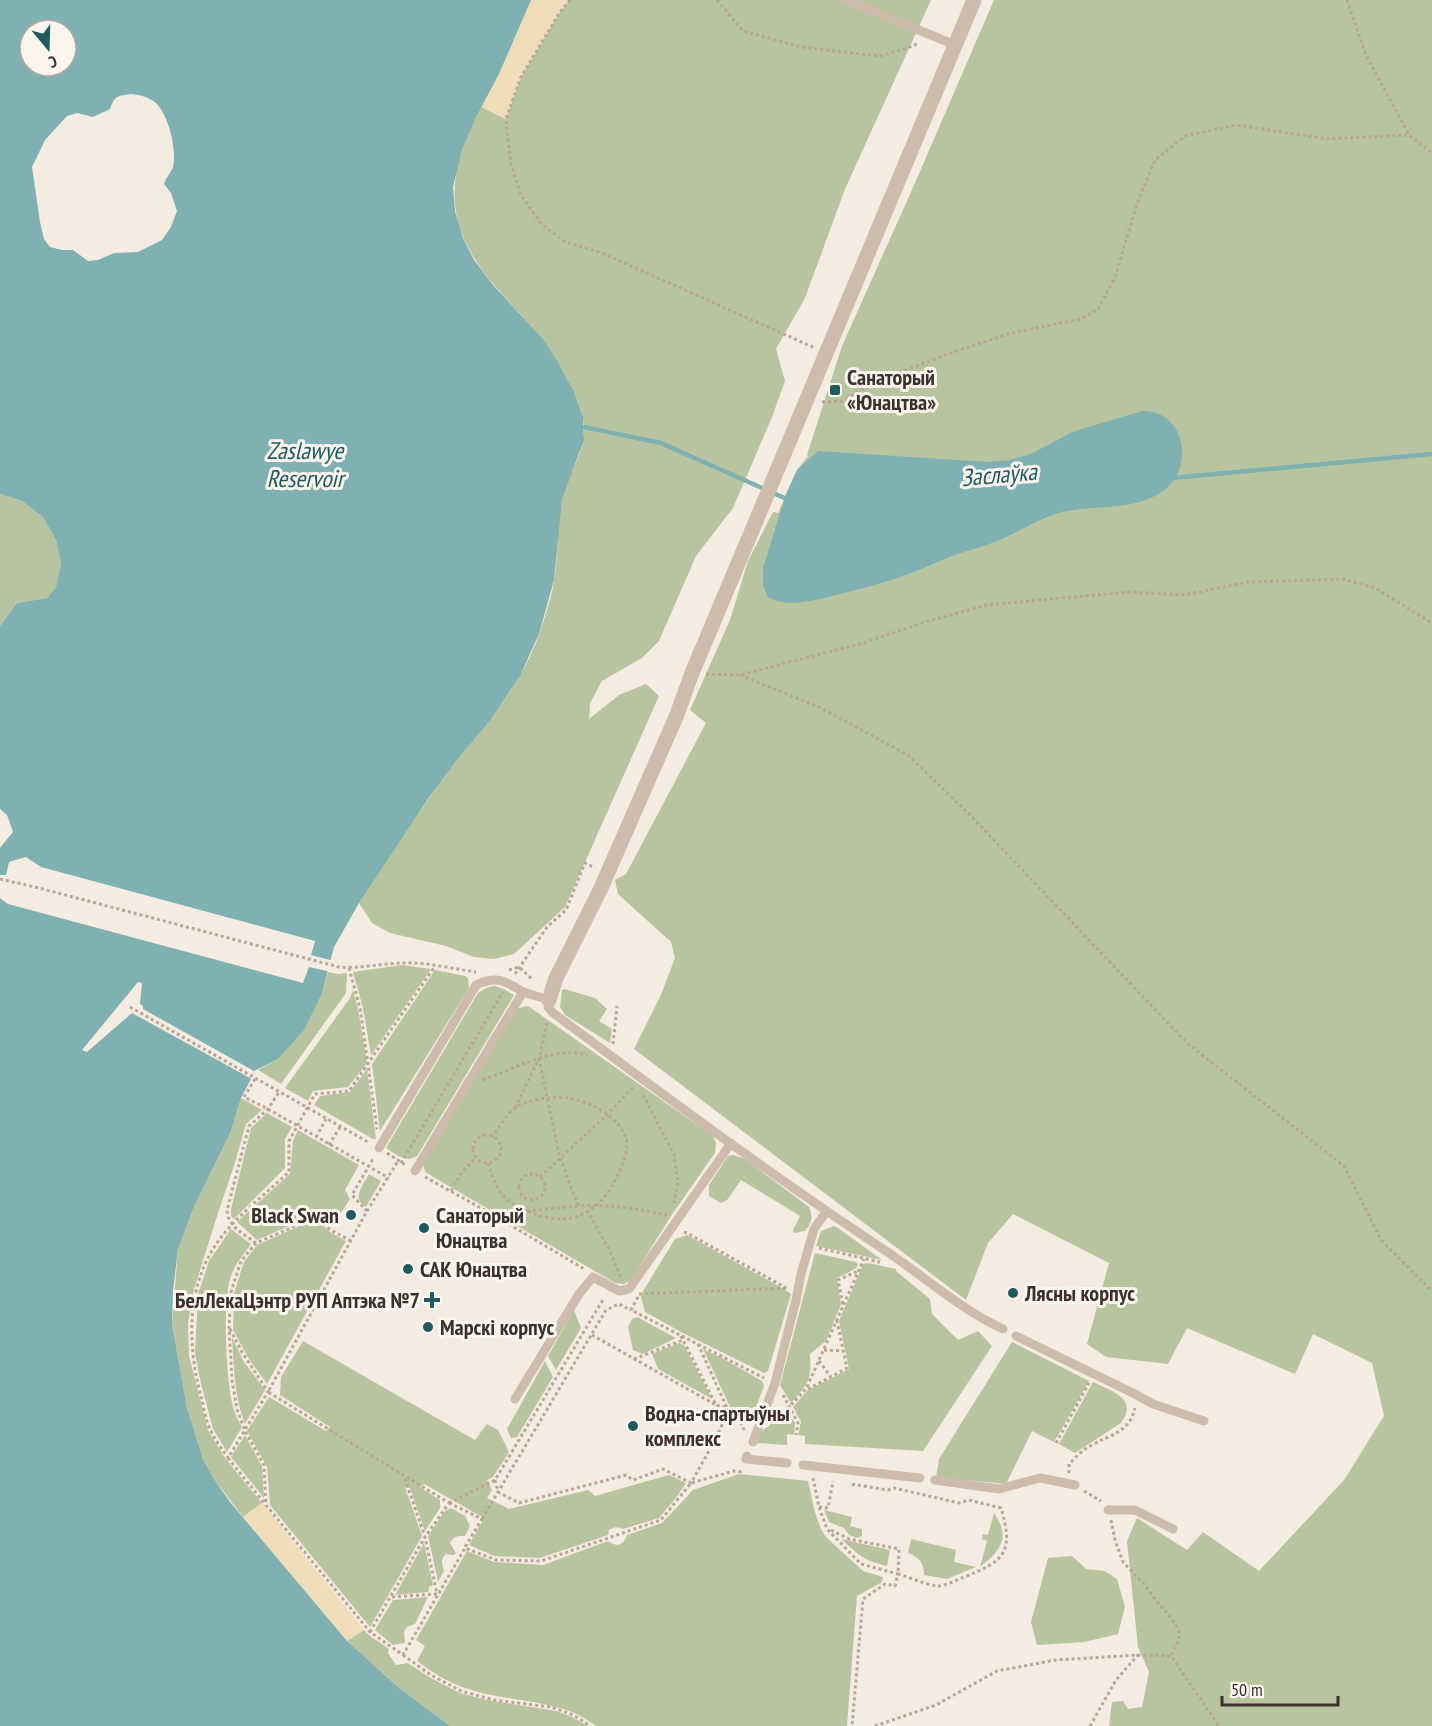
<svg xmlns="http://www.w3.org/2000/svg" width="1432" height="1726" font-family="'PT Sans Narrow',sans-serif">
  <rect width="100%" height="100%" fill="#f4ebe1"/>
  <path fill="#b8c4a0" d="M570,0H931L845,189L805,298L776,349L785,381L772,417L733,508L696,556L659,641L642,658L602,681L590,703L589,719L619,695L646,684L659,696L565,907L514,954L494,959L474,957L446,946L390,933L372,923L359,903C388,859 417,814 448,772C482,727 522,686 540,632C545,616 552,597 554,580C559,553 556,525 562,498C568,474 586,452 584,425C582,408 573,390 565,375C547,340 520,315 495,286C442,225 445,175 481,107L506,119L521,77L560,12Z
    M994,0H1432V1726H1109L1112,1702L1123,1701L1128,1709L1142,1707L1149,1672L1138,1647L1127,1541L1137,1518L1187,1550L1203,1532L1259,1571L1344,1480L1384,1416L1372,1363L1313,1334L1295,1374L1187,1328L1168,1364L1106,1357L1087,1344L1109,1263L1013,1214L988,1243L966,1300L634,1049L660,997L675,958L671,942L618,894L615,880L626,874L706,723L690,710L730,620L748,561L773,512L778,513L797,470L808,456L807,455L842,346L915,183Z
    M0,494L22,501L43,517L56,540L61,564L56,587L47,598L17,603L0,626Z
    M402,965L431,969L371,1055L363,1008L353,972Z
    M435,970L465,976L468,978L469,988L380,1131L372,1064Z
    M328,972L339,974L347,973L346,993L281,1084L258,1070L278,1059L322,993Z
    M494,986L504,989L514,995L417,1156C405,1163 397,1155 386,1148L478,993L486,988Z
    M564,989L595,998L607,1009L599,1021L612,1029L610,1043L565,1015L560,1007L562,990Z
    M353,990L358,1009L367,1063L348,1087L313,1091L308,1101L285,1088L350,998Z
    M528,1006L713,1136L716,1143L715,1153L671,1216L631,1280L624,1284L615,1283L425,1172L423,1164L515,1009Z
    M367,1069L376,1139H373L314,1105L320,1096L350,1092Z
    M241,1098L262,1110L246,1124L234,1166L218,1213L194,1289L188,1323L189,1356L208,1430L225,1458L262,1503L243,1517L214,1479L203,1459L187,1408L172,1324L178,1249L194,1207L231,1131Z
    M267,1113L292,1127L285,1139V1168L234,1219L231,1216V1209L251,1128Z
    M298,1130L359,1165L345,1190L350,1199L334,1224L322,1213L316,1214L257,1240L237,1222L290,1174L293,1141Z
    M733,1155L745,1159L809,1207C813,1216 812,1223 805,1231L794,1233L793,1230L800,1216L741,1180L727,1200L721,1203L709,1196V1185L728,1156Z
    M369,1174L381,1181L366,1207C351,1198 363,1185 369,1174Z
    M315,1219L330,1232L346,1241L267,1384L249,1359L233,1330L234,1293L244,1262L257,1245Z
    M834,1226L838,1228L882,1260L816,1246L821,1231Z
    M231,1229L251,1244C244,1254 235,1264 231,1276C222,1300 226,1385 234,1410C236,1416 239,1422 242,1427L227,1452L213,1429L201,1384L195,1353L198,1294L209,1261Z
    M687,1235L784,1289L791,1294L768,1371L764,1373L681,1332L645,1312L641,1297L643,1291L675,1239Z
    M815,1253L856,1262L858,1265L855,1269L837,1278L841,1304L826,1341L810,1354C812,1379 808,1385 791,1403L780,1385Z
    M868,1263L896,1269V1271L930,1299L932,1314L958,1340L978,1331L992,1346L923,1451L805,1444V1436L798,1435L801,1422L793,1407L808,1390L849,1369L839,1321L863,1264Z
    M574,1310L581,1328L556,1370L548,1356Z
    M637,1317L676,1338L643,1354L633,1350L628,1327L632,1319Z
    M232,1337L244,1362L265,1390L245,1424C234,1396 234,1367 232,1337Z
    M303,1341L475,1440L487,1424L498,1430L509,1452L493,1477L487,1480L492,1490L487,1498L509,1509L588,1490L595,1496L669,1475L686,1483L675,1499L659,1518L623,1529C618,1527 614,1526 609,1530L608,1535L540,1558L494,1556L469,1545L484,1518L424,1484L420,1487L440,1500V1508L425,1531L410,1488L405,1487L422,1536L370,1627L270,1505L267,1467L247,1431L269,1397L326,1431L330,1427L280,1395L281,1377Z
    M1012,1342L1089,1381L1054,1442L1032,1431L1006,1484L936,1477L939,1459Z
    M679,1343L684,1345L712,1399L658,1369L652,1354Z
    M703,1349L722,1358L762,1381L764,1386L752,1418L730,1407Z
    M545,1361L553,1377L517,1437L511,1438L507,1429Z
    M1093,1382C1111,1391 1139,1398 1121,1423L1075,1453L1059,1444Z
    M787,1411L795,1423L794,1435L787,1434V1445L757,1443L761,1432Z
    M245,1435L262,1466L264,1498L231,1457Z
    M739,1474L808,1481L814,1509L821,1529L826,1537L863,1571L883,1577L882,1582L857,1596L847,1726H597C588,1721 579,1714 569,1711C535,1699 499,1700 465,1688C447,1682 432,1672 417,1661L425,1646L416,1640L467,1551L494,1562L543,1565L608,1541C616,1547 624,1546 627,1535L662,1523L693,1490Z
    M451,1508L465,1516L470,1526L465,1536C457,1536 454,1536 450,1543L456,1553L454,1555L446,1554C440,1559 442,1564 444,1571L438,1582L428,1536L445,1511Z
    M824,1510L852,1517L850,1526L862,1529V1536L857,1538L849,1535L844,1528L829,1522Z
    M994,1513C1011,1537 1001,1551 980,1567L987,1541L982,1539L983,1534L988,1535Z
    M841,1539L890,1550L887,1566C863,1560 860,1556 841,1539Z
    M911,1539L956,1550L954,1562L976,1567L947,1579L924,1575C924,1563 919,1557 908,1553Z
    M424,1543L433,1585L429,1587L428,1592L395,1595Z
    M1072,1556L1086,1569L1105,1571L1117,1579L1125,1607L1118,1634L1084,1642L1037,1645L1031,1622L1048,1558Z
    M428,1597L415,1624L407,1627L404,1632L405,1643L393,1645L375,1630L393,1600Z
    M364,1630L370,1636L389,1649L388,1653L396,1665L408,1663L429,1677L460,1693L487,1700L556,1711L570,1716L588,1726H450L398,1687L347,1641Z"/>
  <path fill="#efdcb8" d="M531,0H570L560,12L521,77L506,119L481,107L499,74Z
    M262,1503L364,1630L347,1641L243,1517Z"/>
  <path fill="#7fb0b2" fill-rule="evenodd" d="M0,0H531L499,74L475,119L462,150L453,187L455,211L463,238L474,260L494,286L543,339L558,362L574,392L583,417L584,440L562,499L554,580L539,634L520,676L491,719L457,760L428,799L359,903L334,947L322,993L304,1030L278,1059L254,1071L250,1078L251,1079L241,1098L231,1131L194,1207L178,1249L173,1291L172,1324L187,1408L203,1459L214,1479L230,1502L347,1641L398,1687L450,1726H0V848L13,832L7,815L0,809V626L17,603L47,598L56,587L61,564L56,540L43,517L22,501L0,494ZM30,30H66V66H30ZM131,94C140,95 150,97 157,104C169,118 177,149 173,167C171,173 166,177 164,184L171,193L177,211L171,227L162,240L138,252L114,253L98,260L88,261L73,250H62L50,247L44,239L40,222L32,167L45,140L67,116L77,113L93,117L110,109C115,95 117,96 131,94Z
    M1142,411C1187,410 1196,472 1160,493C1130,512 1091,504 1058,513C1039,519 1022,530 1004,538C987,546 969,550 952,556C934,563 916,572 897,578C879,584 862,588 844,593C824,598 801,605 781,602C777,601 772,599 768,597L763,585V568L786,494L797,470L818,451L988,462L1010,460L1033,453L1072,432Z"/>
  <path fill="#f4ebe1" d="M26,857L41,867L315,941L311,955L334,961L331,972L309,967L303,983L8,904L0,898V875H6L9,862Z
    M138,982L142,983L140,1004L143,1006V1009L254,1071L250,1078L132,1013L87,1052L82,1050Z"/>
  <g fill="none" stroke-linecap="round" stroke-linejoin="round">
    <path stroke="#7fb0b2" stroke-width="4.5" d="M584,427L661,443L789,500
      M1172,478L1432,454"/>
    <path stroke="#b9a596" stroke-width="3" stroke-dasharray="3 3" stroke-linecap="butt" d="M570,0L560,12L521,77L506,119L511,164L521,195L541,224L565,242L602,253L815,348
      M717,0L743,31L801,47L879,56L905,49L919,43
      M1347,0L1366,55L1409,135L1432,153
      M822,402L843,401L873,383L948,354L1011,333L1081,319L1098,309L1115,277L1137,204L1155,160L1185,136L1236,125L1327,139L1409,135
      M706,674L740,675L863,643L925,622L987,605L1128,592L1184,595L1248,582L1343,579L1375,588L1432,623
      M740,675L821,708L908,755L971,816L1188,1044L1344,1166L1381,1240L1432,1291
      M0,879L35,887L339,967C360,969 383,963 405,963C428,962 453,969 476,972
      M349,968L360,1008L377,1129
      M509,970L519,967L532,979
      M515,974L547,927L566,910L585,863L595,868
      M130,1007L368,1142
      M547,1023L539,1059L559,1154L573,1193L579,1206C609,1204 638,1209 667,1215
      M613,1044L617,1006
      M255,1079L244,1097L268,1109L389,1178
      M483,1080C516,1068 553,1046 588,1055
      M643,1095L674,1154L678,1183L674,1203
      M515,1108L538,1060
      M473 1149a14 14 0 1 1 28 0a14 14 0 1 1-28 0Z
      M316,1137L326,1119
      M329,1145L340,1127
      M387,1153L407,1166
      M401,1163L503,992
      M488,1163C496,1190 503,1202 530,1212C544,1218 560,1221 575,1217C583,1215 596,1207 602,1200C613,1188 631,1154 626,1138C619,1116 589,1101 568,1098C554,1096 527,1099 515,1108C506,1115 499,1128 492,1137
      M519 1187a13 13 0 1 1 26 0a13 13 0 1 1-26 0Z
      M425,1177L490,1213L586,1270
      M540,1177L608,1114L634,1086
      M451,1191L462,1172L476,1158
      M587,1210L610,1251L621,1278
      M367,1211L352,1195L374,1157
      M491,1214L579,1206
      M684,1232L687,1233L788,1289
      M351,1241L329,1229L316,1217L256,1243L241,1261L231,1292L229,1327L232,1380L237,1409L245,1431L264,1465L266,1505L370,1632L403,1655L465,1548L496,1560L541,1561L661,1520L691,1483L734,1471L744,1472
      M256,1243C243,1233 228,1227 227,1210L249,1126L268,1109L279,1092
      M819,1248L880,1262
      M639,1294L785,1288
      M638,1297L631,1310L764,1378
      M843,1304L838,1280L858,1271
      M230,1329L242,1352L268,1392L228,1458C222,1449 215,1440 211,1431C206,1422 204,1410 202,1400C188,1351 185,1291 215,1246C232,1219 266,1194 289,1172V1141L315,1094L349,1091L435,966
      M592,1335L716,1405
      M681,1336L716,1405L727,1408
      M698,1344L727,1408L739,1419L744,1430
      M824,1350L844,1351
      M634,1359L683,1340
      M819,1361L831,1377
      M808,1389L847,1368L837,1321
      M783,1395L798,1423L796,1435
      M777,1416L789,1407L806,1389L864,1259
      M1056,1443L1089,1383
      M228,1458L265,1504
      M1069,1473V1464C1076,1457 1083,1449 1092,1445C1111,1434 1129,1433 1135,1408
      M813,1478L819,1507L827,1529L861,1564L898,1574L895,1586L885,1584L863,1599L852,1726
      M495,1480L498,1492L519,1503L626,1475L633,1480L663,1469L691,1483L715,1440L729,1410
      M1084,1491L1101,1501
      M449,1503L495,1480L604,1298
      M449,1503L482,1519L465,1547
      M819,1507L828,1508L833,1481
      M482,1519L606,1310L619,1304L631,1310
      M1111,1520L1115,1540L1123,1562L1144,1584L1157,1602L1168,1614L1179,1630V1640L1171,1656
      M831,1530L849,1539L899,1549L898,1574C909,1577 926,1585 938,1586C945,1586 957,1580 964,1577C1005,1561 1014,1552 1001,1508L969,1500L959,1503L894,1488L888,1490L851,1484
      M392,1597L437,1594L425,1537L404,1476
      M370,1632L425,1537L449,1503L268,1392L367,1211L398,1161
      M403,1655L431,1675L461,1691L494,1700L551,1707L571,1714L591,1726
      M875,1726L936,1705L997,1671L1056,1660L1138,1655L1171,1656L1219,1726
      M1090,1726L1116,1680L1138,1655"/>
    <path stroke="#cdbbac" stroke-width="9" d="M846,0L955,45
      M379,1148L476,985C497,975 505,981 523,992
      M415,1171L523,992L549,1000L548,1007L553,1013C663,1094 772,1176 886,1251C925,1277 960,1309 1003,1329
      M1016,1336L1133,1393L1153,1404L1204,1421
      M515,1399L579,1294L593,1277L619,1291L629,1289L731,1143
      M753,1442L775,1383L796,1300L801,1274L814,1229L826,1212
      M747,1456L746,1459L787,1463
      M803,1465L920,1478
      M935,1480L999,1489L1040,1478L1075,1485
      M1108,1510H1135L1173,1529"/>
    <path stroke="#cdbbac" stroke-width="15" d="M549,1000L556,978L601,888L676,717L692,673L753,528L974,0"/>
  </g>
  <g fill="#1f5a5e" stroke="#fbf5ee" stroke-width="2">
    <rect x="829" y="384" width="12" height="12" rx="3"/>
    <circle cx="351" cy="1215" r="6"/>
    <circle cx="424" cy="1228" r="6"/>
    <circle cx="408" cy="1269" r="6"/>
    <circle cx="1013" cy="1293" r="6"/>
    <path d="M429 1291h6v6h6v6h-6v6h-6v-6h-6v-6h6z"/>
    <circle cx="428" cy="1327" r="6"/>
    <circle cx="633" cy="1426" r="6"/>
  </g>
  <g text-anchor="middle" stroke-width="6" stroke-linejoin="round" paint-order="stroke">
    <g font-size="22" font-weight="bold" fill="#3b302b" stroke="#fbf5ee" text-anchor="start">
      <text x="847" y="385">Санаторый<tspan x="847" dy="25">«Юнацтва»</tspan></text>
      <text x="339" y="1223" text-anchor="end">Black Swan</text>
      <text x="436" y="1223">Санаторый<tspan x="436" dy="25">Юнацтва</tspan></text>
      <text x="420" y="1277">САК Юнацтва</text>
      <text x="1025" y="1301">Лясны корпус</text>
      <text x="420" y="1308" text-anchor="end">БелЛекаЦэнтр РУП Аптэка №7</text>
      <text x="440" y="1335">Марскі корпус</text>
      <text x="645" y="1421">Водна-спартыўны<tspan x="645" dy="25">комплекс</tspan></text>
    </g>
    <g font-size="24" font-style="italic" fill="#1f5a5e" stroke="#fbf5ee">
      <text x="305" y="459">Zaslawye<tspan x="305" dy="28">Reservoir</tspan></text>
      <text transform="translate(999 475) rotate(-5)" y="8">Заслаўка</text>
    </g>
  </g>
  <g transform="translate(48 48) rotate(161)"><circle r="28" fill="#fbf5ee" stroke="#aea6a0" stroke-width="1.5"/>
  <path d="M0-4.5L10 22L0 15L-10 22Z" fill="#1f5a5e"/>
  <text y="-9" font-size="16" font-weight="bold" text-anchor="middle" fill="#3b302b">С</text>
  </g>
  <path d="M1222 1696v9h116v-9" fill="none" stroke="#3b302b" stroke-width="3"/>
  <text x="1231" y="1696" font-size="18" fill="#3b302b" stroke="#fbf5ee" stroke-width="4.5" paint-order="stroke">50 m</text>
</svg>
